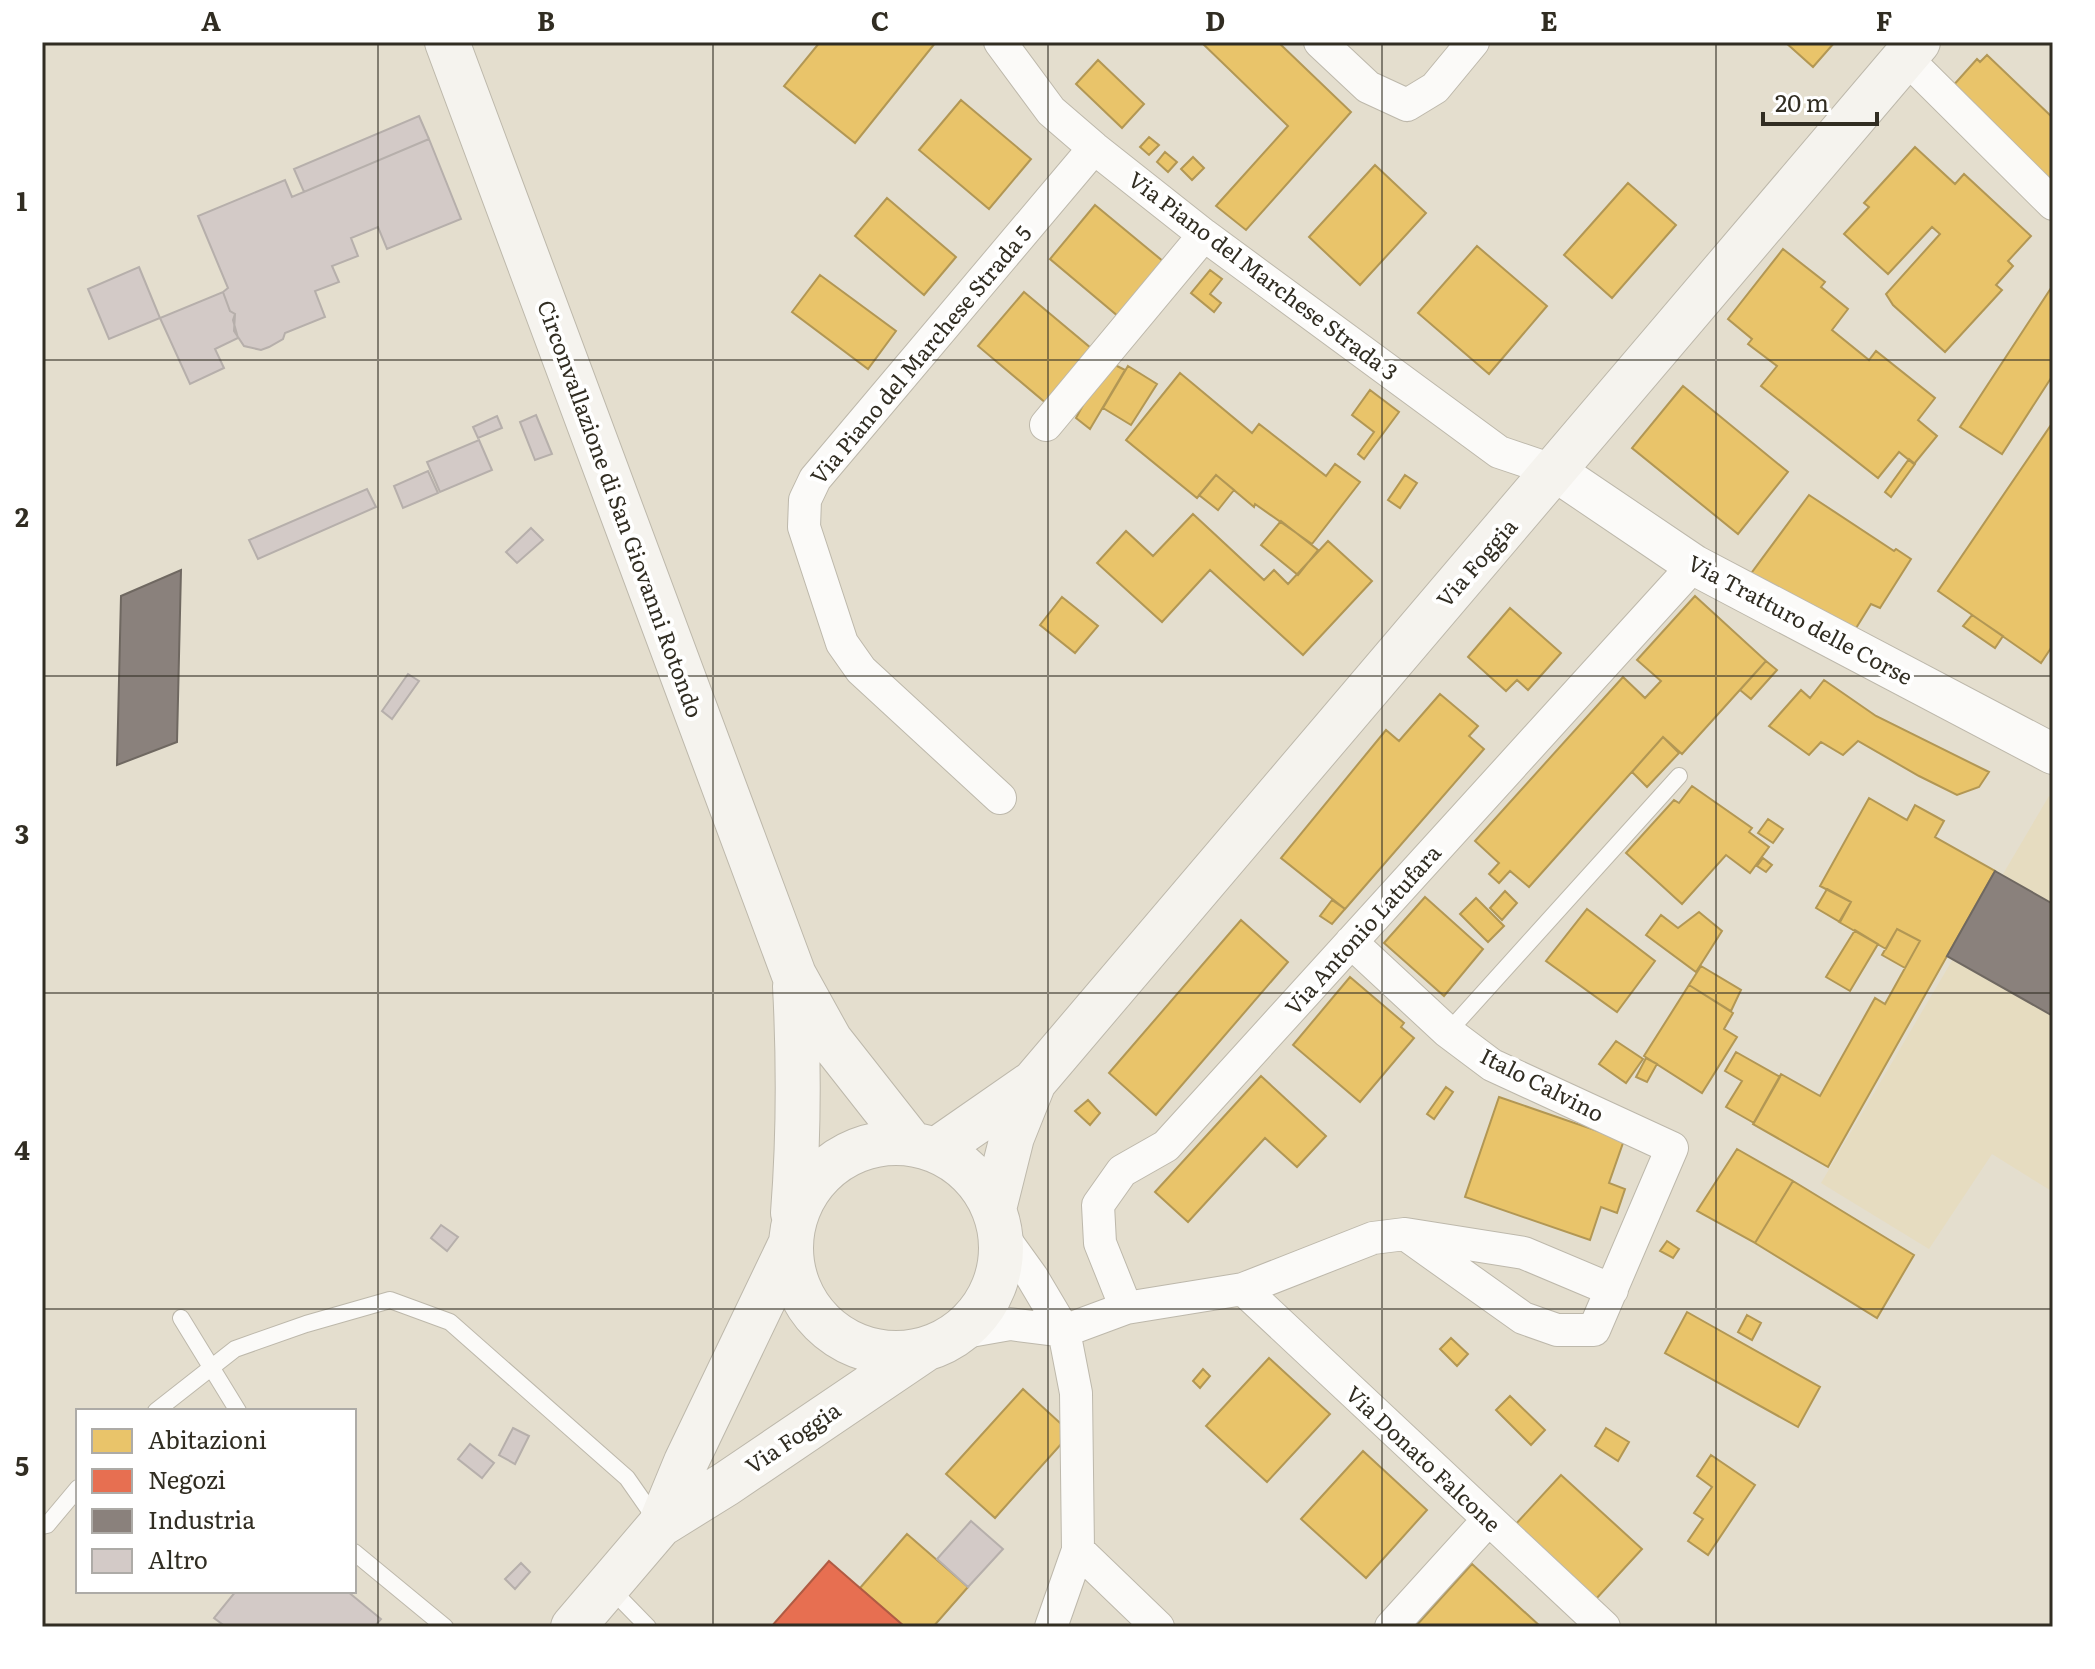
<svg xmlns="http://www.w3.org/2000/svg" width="2095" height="1669" font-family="Literata,serif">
  <rect width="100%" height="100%" fill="#e4dece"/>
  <path fill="#e6dcc0" d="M2049,796L2053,798V1192L1992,1154L1929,1249L1821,1183Z"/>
  <path fill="#e9c46a" stroke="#b29754" stroke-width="2" d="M820,42H936L855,143L784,86Z
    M1201,42H1278L1351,112L1246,230L1216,206L1288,126Z
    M1785,42H1835L1813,67Z
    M1987,55L2053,118V190L1951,88L1977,59L1980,62Z
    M1098,60L1144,104L1122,128L1076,84Z
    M961,100L1031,159L989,209L919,150Z
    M1149,137L1159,145L1149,155L1140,147Z
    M1915,147L1955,184L1964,174L2031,236L2008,261L2013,266L1996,285L2002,290L1945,352L1893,305L1886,294L1940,234L1932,227L1888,274L1844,234L1869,207L1864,203Z
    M1165,152L1177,162L1168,172L1157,162Z
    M1193,157L1204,168L1192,180L1181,169Z
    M1375,165L1426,213L1360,285L1309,237Z
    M1628,183L1676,225L1612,298L1564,255Z
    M887,198L956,257L924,295L855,236Z
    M1095,205L1170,267L1125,322L1050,259Z
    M1477,246L1547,306L1489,374L1418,313Z
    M1783,249L1825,282L1821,287L1848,309L1832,330L1869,360L1876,351L1935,398L1918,420L1937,436L1914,464L1899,452L1878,478L1761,386L1777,366L1748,344L1752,339L1728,319Z
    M1210,270L1222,279L1210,294L1221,303L1214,312L1191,293Z
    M820,275L896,331L868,369L792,312Z
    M2053,285V375L2002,454L1960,427Z
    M1024,292L1098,354L1053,409L978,346Z
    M1107,361L1125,370L1090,429L1076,418Z
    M1128,366L1157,384L1131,425L1103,408Z
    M1180,373L1252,433L1259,424L1326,476L1335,464L1360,482L1312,544L1255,504L1254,507L1216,475L1197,498L1126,440Z
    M1683,386L1788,472L1738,534L1632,448Z
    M1370,390L1399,412L1364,459L1358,454L1374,432L1352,415Z
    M2053,422V645L2041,663L1938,591Z
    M1909,459L1915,464L1891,497L1885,492Z
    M1216,475L1234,490L1218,510L1199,495Z
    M1405,475L1417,483L1400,508L1388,500Z
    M1809,495L1894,551L1896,549L1911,559L1880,608L1871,604L1853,633L1747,579Z
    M1193,514L1264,580L1274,570L1288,584L1328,541L1372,581L1303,655L1210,570L1162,622L1097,563L1126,531L1153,556Z
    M1281,521L1318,550L1298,575L1261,545Z
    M1695,596L1766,661L1682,754L1663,737L1529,887L1510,871L1499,883L1489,874L1499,863L1475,841L1623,677L1645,698L1661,681L1637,660Z
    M1062,597L1098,626L1075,653L1040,625Z
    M1510,608L1561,653L1528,690L1517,680L1506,691L1468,657Z
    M1972,615L2003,636L1995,648L1963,626Z
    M1766,661L1777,670L1751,699L1740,690Z
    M1824,680L1876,716L1989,772L1979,787L1957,795L1919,776L1858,741L1843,755L1821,742L1809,755L1769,726L1801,690L1810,698Z
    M1440,694L1478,726L1469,736L1484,749L1345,909L1281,858L1386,730L1399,741Z
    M1663,737L1679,753L1647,787L1632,772Z
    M1692,786L1752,828L1749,832L1769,847L1750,873L1726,855L1682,904L1626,853L1674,800L1679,803Z
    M1869,798L1907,820L1915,805L1944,821L1935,837L1995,871L1828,1167L1753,1124L1781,1074L1820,1096L1875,998L1885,1004L1920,941L1897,929L1886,949L1839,922L1851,902L1820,886Z
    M1768,819L1783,829L1773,843L1758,833Z
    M1763,858L1772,865L1766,872L1757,866Z
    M1827,889L1851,902L1840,922L1816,908Z
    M1505,891L1517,903L1502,920L1490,908Z
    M1425,897L1483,949L1444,996L1384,943Z
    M1476,898L1504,926L1488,942L1460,914Z
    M1332,900L1345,909L1332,924L1320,916Z
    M1587,909L1655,961L1617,1012L1546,961Z
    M1699,912L1722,931L1696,972L1646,935L1661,915L1678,928Z
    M1241,920L1288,962L1156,1115L1109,1073Z
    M1897,929L1920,941L1905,968L1882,955Z
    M1855,930L1878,944L1850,991L1826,977Z
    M1701,966L1741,990L1731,1011L1689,985Z
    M1350,977L1404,1023L1401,1027L1414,1038L1360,1102L1293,1045Z
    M1689,985L1733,1013L1724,1029L1737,1037L1702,1093L1644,1056Z
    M1616,1041L1643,1059L1626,1083L1599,1064Z
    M1736,1052L1780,1077L1754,1123L1726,1107L1742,1081L1725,1071Z
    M1646,1058L1657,1064L1647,1082L1636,1077Z
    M1261,1076L1326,1136L1297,1167L1265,1138L1188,1222L1155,1192Z
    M1446,1087L1453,1092L1434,1119L1427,1114Z
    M1499,1097L1624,1140L1609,1183L1625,1189L1617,1213L1601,1207L1590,1240L1465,1197Z
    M1088,1100L1100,1113L1090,1125L1075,1111Z
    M1737,1149L1793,1181L1755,1243L1697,1211Z
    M1793,1181L1914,1255L1877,1318L1755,1243Z
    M1667,1241L1679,1249L1673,1258L1660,1251Z
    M1687,1312L1820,1387L1798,1427L1665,1353Z
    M1747,1315L1761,1323L1752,1340L1738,1332Z
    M1451,1338L1468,1354L1457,1366L1440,1349Z
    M1269,1358L1330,1414L1267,1482L1206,1426Z
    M1203,1369L1210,1376L1200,1388L1193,1381Z
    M1023,1389L1071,1433L995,1518L946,1474Z
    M1510,1396L1545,1430L1531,1445L1496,1410Z
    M1606,1428L1629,1442L1618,1461L1595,1446Z
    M1363,1451L1427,1510L1366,1578L1301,1519Z
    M1711,1455L1755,1485L1708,1555L1688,1541L1703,1519L1694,1513L1712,1487L1697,1476Z
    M1561,1475L1642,1549L1595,1600L1514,1526Z
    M907,1534L968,1587L933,1627H905L860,1588Z
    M1472,1564L1541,1627H1415Z"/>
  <path fill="#e76f51" stroke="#b05b43" stroke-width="2" d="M829,1561L860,1588L905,1627H771Z"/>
  <path fill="#8a817c" stroke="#6f6861" stroke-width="2" d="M181,570L177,742L117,765L121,596Z
    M1995,871L2053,904V1016L1947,956Z"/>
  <path fill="#d3cac7" stroke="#b6afab" stroke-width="2" d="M419,116L429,139L304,192L294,169Z
    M429,139L461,219L387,249L378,227L351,238L358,256L332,266L339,282L315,291L325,317L285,333L283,339L269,347L261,350L244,346L234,331L235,314L230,311L223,292L228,288L198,216L285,180L292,197Z
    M139,267L160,318L109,339L88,289Z
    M223,292L230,311L235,314L233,320L238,338L215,349L224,368L190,384L160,318Z
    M536,415L552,454L535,460L520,422Z
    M497,416L502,428L478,438L473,427Z
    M479,440L492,470L440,492L427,462Z
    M428,471L438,493L403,508L394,486Z
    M367,489L376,507L258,559L249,540Z
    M531,528L543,540L517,563L506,552Z
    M408,674L419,681L392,719L382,711Z
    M441,1225L458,1237L447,1251L431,1238Z
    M513,1428L529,1436L515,1464L499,1455Z
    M470,1444L494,1463L482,1478L458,1459Z
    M971,1521L1003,1549L968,1587L937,1559Z
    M521,1563L530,1572L515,1589L505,1579Z
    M236,1591H347L381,1619L374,1627H226L214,1618Z"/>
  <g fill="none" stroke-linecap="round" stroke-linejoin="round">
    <g stroke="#bdb8ab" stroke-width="18">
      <path id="service" d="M1448,1032L1679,776
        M181,1318L238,1411
        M156,1411L235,1349L306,1324L390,1300L450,1322L627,1478L657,1521
        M42,1526L47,1525L78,1488
        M354,1552L445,1627
        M609,1587L648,1627"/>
    </g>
    <g stroke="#bdb8ab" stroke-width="34">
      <path id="minor" d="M1000,42L1051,111L1094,148L1204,235L1499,452L1555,471
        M1320,42L1368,87L1407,105L1435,88L1473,42
        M1905,57L2053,204
        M1046,425L1204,235
        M1000,798L861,670L842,643L804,527L805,500L815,479L1094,148
        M1351,942L1448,1032L1492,1065L1672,1148L1594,1330H1557L1523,1318L1405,1234
        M1001,1234L1032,1277L1064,1331L1076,1393L1078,1550L1051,1627
        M1243,1289L1604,1627
        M1126,1308L1100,1243L1098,1205L1122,1171L1166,1146L1694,565
        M959,1333L1010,1324L1064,1331L1126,1308L1243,1289L1373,1238L1405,1234L1524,1253L1612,1290
        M1078,1550L1158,1627
        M1391,1627L1488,1520"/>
    </g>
    <g stroke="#bdb8ab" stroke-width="42">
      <path id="tertiary" d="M1555,471L1694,565L2053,754"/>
    </g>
    <g stroke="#bdb8ab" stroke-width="46">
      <path id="secondary" d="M447,42L794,975L830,1040L911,1143
        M791 1248a105 105 0 1 1 210 0a105 105 0 1 1-210 0Z
        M936,1150L1034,1082L1918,42
        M994,1209L1012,1137L1034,1082
        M793,1213C799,1136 799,1062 795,986
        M660,1525L686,1462L789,1247
        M573,1627L660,1525L726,1484L924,1350"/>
    </g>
    <use href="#service" stroke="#fbfaf8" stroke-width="16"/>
    <use href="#minor" stroke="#fbfaf8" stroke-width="32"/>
    <use href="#tertiary" stroke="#fbfaf8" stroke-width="40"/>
    <use href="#secondary" stroke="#f5f3ee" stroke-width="44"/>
  </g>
  <path fill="none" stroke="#312d22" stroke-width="2" stroke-opacity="0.55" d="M378,42V1627M713,42V1627M1048,42V1627M1382,42V1627M1716,42V1627M42,360H2053M42,676H2053M42,993H2053M42,1309H2053"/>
  <g text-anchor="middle" stroke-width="8" stroke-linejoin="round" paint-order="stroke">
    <g font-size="22" fill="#312d22" stroke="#fff">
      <text transform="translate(1263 276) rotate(37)" y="8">Via Piano del Marchese Strada 3</text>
      <text transform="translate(921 355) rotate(-50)" y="8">Via Piano del Marchese Strada 5</text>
      <text transform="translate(620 509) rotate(70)" y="8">Circonvallazione di San Giovanni Rotondo</text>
      <text transform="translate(1477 563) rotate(-49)" y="8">Via Foggia</text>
      <text transform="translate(1800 620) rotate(28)" y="8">Via Tratturo delle Corse</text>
      <text transform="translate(1363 930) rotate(-48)" y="8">Via Antonio Latufara</text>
      <text transform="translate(1542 1085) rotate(27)" y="8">Italo Calvino</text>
      <text transform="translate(793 1438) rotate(-34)" y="8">Via Foggia</text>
      <text transform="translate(1423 1459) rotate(43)" y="8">Via Donato Falcone</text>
    </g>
  </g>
  <rect width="2095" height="1669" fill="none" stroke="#ffffff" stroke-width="88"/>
  <rect x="76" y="1409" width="280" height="184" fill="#ffffff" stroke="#adaba7" stroke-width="2"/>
  <rect x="92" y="1429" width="40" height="24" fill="#e9c46a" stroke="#adaba7" stroke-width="2"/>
  <text x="148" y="1449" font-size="24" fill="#312d22">Abitazioni</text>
  <rect x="92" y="1469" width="40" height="24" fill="#e76f51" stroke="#adaba7" stroke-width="2"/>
  <text x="148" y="1489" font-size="24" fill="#312d22">Negozi</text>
  <rect x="92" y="1509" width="40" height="24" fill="#8a817c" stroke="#adaba7" stroke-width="2"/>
  <text x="148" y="1529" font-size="24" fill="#312d22">Industria</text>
  <rect x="92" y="1549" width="40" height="24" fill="#d3cac7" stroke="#adaba7" stroke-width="2"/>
  <text x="148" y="1569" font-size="24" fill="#312d22">Altro</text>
  <path d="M1763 112v12h114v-12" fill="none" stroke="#312d22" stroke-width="4"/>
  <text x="1775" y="112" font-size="24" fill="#312d22" stroke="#ffffff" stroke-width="6" paint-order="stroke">20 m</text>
  <rect x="44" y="44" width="2007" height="1581" fill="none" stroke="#312d22" stroke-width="3"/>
  <g font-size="26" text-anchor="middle" font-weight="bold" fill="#312d22">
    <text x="211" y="31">A</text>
    <text x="546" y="31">B</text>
    <text x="880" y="31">C</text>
    <text x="1215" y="31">D</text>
    <text x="1549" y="31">E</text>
    <text x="1884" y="31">F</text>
    <text x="22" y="211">1</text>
    <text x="22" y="527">2</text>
    <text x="22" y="844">3</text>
    <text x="22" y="1160">4</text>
    <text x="22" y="1476">5</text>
  </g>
</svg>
